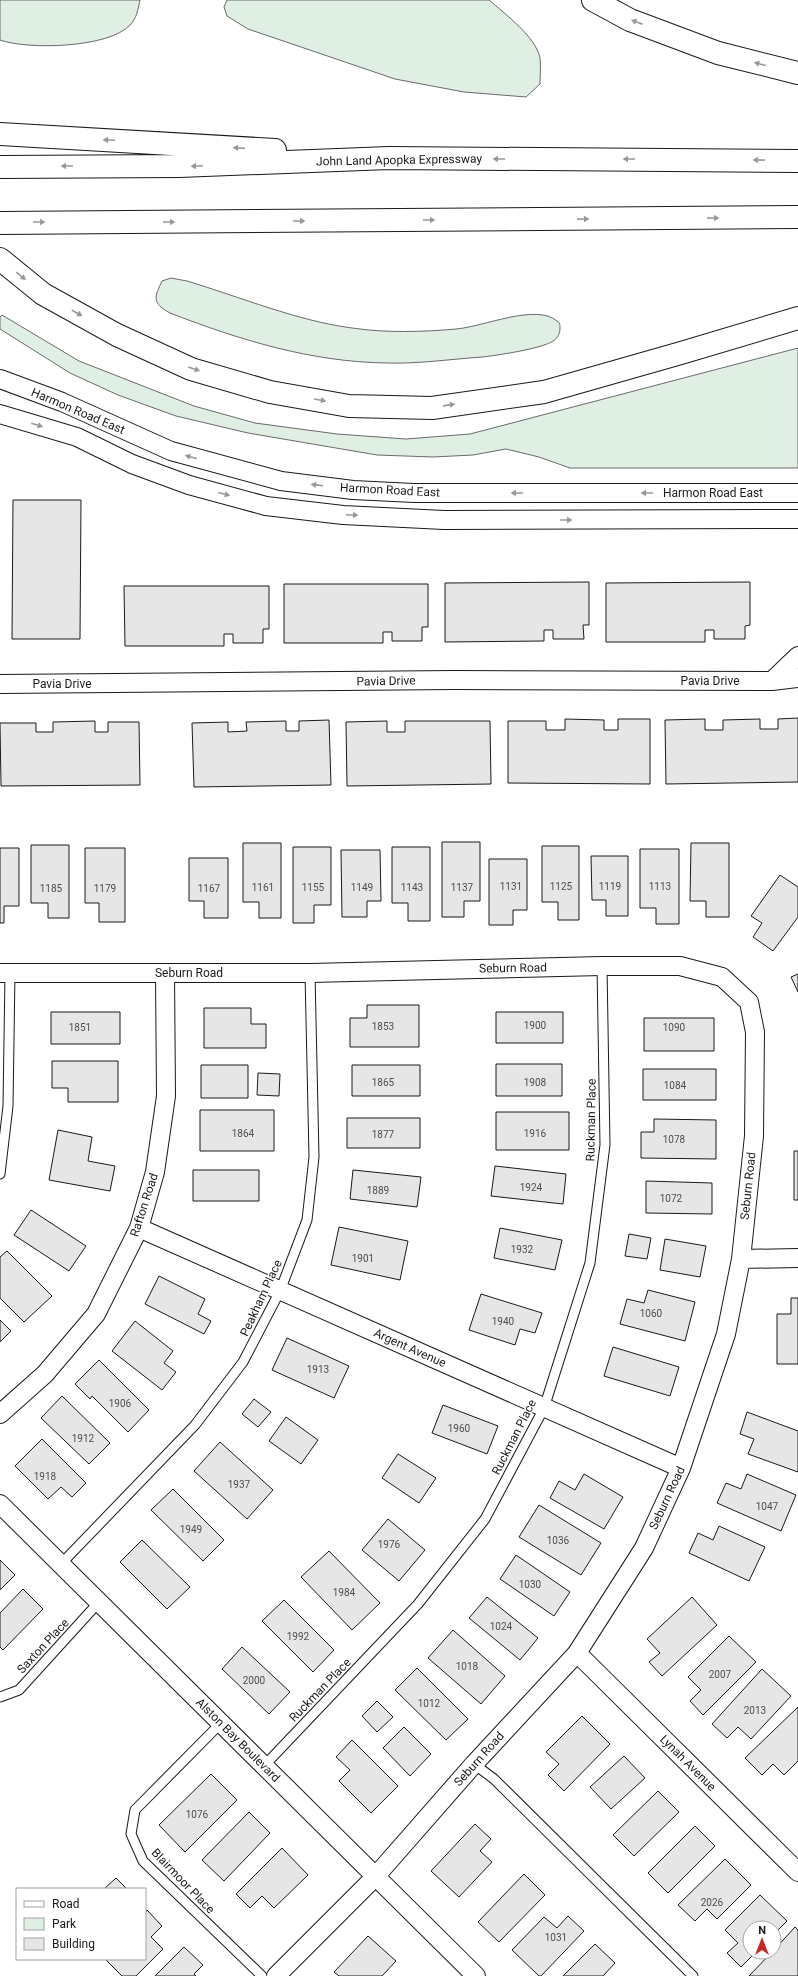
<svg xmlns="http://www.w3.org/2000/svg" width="798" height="1976" font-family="Roboto,sans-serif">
  <rect width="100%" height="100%" fill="#fff"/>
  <path fill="#e0efe3" stroke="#6a6a6a" d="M0,0H140C138,9 137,18 130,25C109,48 28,50 0,40Z
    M227,0H489C505,14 536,37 540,58C541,67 540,75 540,84L526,97L464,92L395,79L248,29L227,16L224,7Z
    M171,278L187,281C240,297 298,321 352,328C386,333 423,332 456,329C483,327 536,303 557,321C560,323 560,324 560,328C560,333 558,338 553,341C541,349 498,355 483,357C451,359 419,364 387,363C311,362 240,340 170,313C152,303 154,298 162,281Z
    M2,315L79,361L194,406L255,423L337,434L406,439L470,434L798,348V468H570L539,457L506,449L473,455L433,457L377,455L248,433L176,416L118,395L70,373L0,329V317Z"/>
  <path fill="#e6e6e6" stroke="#1a1a1a" d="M13,500H81L80,639H12Z
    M589,582V625H583L584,639H553V630H544V641L445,642V583Z
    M750,582V625L745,626V639H714V630H705V642H606V583Z
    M284,584H428V627H422V641H392V632H383V643H284Z
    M124,586H269V629H263V643H233V634H224V646H125Z
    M798,718V782L666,784L665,720L705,719V730H723V720L760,719V729H778V719Z
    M565,719L604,720V730H618V719H650V784L508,783V721H546V730H565Z
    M329,720L331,785L194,787L192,723L228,722V732L247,731L246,722L286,721V731H299V721Z
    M95,721V732H108V722H139L140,785L1,786L0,723H36V732H53V722Z
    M387,721V732H405V721H490L491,784L347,786L346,722Z
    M442,842H480V901H464V917H442Z
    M243,843H281V918H259V902H243Z
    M691,843H729V917H706V901H690Z
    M31,845H69V918H48V903H31Z
    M542,846H579V920H558V902H542Z
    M293,847H331V905H314V923H293Z
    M392,847H430V921H408V903H392Z
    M0,848H19V906H4V923H0Z
    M85,848H125V922H99V903H85Z
    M640,849H679V924H656V908H640Z
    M341,850H380L381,901H367V917H342Z
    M591,856H628V916H606V900H592Z
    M189,858H228V918H204V901H189Z
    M489,859H527V910H513V925H489Z
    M780,875L798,887V917L773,951L753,937L762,923L751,916Z
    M798,974V992L791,977Z
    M367,1005H419V1047H350V1018H367Z
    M204,1008H251V1024H266V1048H204Z
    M51,1012H120V1044H51Z
    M496,1012H563V1043H496Z
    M644,1018H714V1051H644Z
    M52,1061H118V1102H68V1088H52Z
    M496,1064H562V1096H496Z
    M201,1065H248V1098H201Z
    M352,1065H420V1096H352Z
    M643,1069H716V1100H643Z
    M258,1073L280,1074L279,1096L257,1095Z
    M200,1110H274V1151H200Z
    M496,1112H569V1150H496Z
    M347,1118H420V1148H347Z
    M654,1119L716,1120V1159L641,1158V1132H654Z
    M58,1130L92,1137L88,1161L115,1166L110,1191L49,1180Z
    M794,1151H798V1200H794Z
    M495,1166L566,1174L563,1204L491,1196Z
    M193,1170H259V1201H193Z
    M353,1170L421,1177L417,1207L350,1199Z
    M646,1181L712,1183V1214L646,1213Z
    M31,1210L86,1246L69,1271L14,1235Z
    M339,1227L408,1241L400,1280L331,1265Z
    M500,1228L562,1240L555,1270L494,1258Z
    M629,1234L651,1238L647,1259L625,1256Z
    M665,1239L706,1246L700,1277L660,1270Z
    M7,1251L52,1296L24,1322L0,1298V1257Z
    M159,1276L205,1299L198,1314L211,1321L204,1334L145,1304Z
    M648,1290L695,1302L685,1341L620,1324L627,1299L644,1303Z
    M481,1294L542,1313L535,1333L520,1329L515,1345L469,1330Z
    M791,1298H798V1364H777V1314H791Z
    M0,1320L11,1331L0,1342Z
    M135,1321L173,1351L164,1363L176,1372L162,1390L112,1351Z
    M287,1338L349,1366L334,1398L272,1370Z
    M613,1347L679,1367L670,1396L604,1376Z
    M99,1360L149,1410L128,1432L92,1396L90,1399L75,1384Z
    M62,1396L110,1443L89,1464L41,1418Z
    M254,1399L271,1412L258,1427L242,1414Z
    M443,1405L498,1426L487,1454L432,1433Z
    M747,1412L798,1431V1472L748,1454L754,1439L740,1434Z
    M286,1417L318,1440L301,1464L269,1441Z
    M42,1439L86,1483L72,1497L61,1487L48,1499L15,1466Z
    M220,1442L273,1490L247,1519L194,1471Z
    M398,1454L436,1478L419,1503L382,1478Z
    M584,1474L623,1497L604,1529L550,1498L559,1481L575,1490Z
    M747,1474L796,1495L781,1531L717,1503L726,1483L741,1489Z
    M173,1489L224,1540L203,1561L151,1510Z
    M539,1505L601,1543L581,1575L519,1537Z
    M388,1519L425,1550L399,1581L362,1550Z
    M719,1526L765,1547L749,1581L689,1553L698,1533L713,1540Z
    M142,1540L190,1587L167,1609L120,1562Z
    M329,1551L380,1603L352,1630L301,1577Z
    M516,1555L570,1592L554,1616L500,1579Z
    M0,1560L15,1575L0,1590Z
    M23,1589L43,1609L3,1650L0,1647V1613Z
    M487,1597L538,1638L520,1660L469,1618Z
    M692,1597L717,1625L662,1676L649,1662L660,1653L647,1639Z
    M284,1600L334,1650L313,1672L262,1621Z
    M453,1630L505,1676L481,1704L428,1658Z
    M729,1636L756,1662L703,1715L690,1701L701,1690L688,1677Z
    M242,1647L290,1692L269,1714L222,1669Z
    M417,1668L468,1719L446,1740L395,1690Z
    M762,1669L791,1696L751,1739L738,1727L727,1738L712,1724Z
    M377,1701L393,1717L377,1732L362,1716Z
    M798,1707V1761L784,1775L773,1764L762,1775L745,1758Z
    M582,1716L610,1744L564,1791L548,1775L559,1764L546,1752Z
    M404,1727L431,1754L410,1776L383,1748Z
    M352,1740L398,1786L371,1813L339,1781L350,1770L336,1757Z
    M624,1756L645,1778L611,1809L590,1787Z
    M211,1774L237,1800L185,1852L159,1825Z
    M658,1791L679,1812L634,1856L613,1835Z
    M249,1812L270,1833L224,1881L202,1860Z
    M475,1824L491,1839L480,1851L492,1862L459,1897L431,1871Z
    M695,1826L715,1846L668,1893L648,1873Z
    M282,1848L308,1875L274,1908L262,1896L250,1908L236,1894Z
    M725,1859L751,1885L717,1919L707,1909L695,1921L678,1905Z
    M524,1874L545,1895L499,1942L478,1922Z
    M116,1878L127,1889H104Z
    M760,1895L787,1921L774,1934V1928H750V1952H756L741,1967L727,1953L738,1943L725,1930Z
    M147,1910L162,1926L151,1937L163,1949L136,1976H122L105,1959H145V1913Z
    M568,1916L584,1931L541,1976H539L512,1950L544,1917L557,1928Z
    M795,1927L798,1930V1976H749L772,1952H774V1950Z
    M368,1936L396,1961L382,1976H339L334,1972Z
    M595,1944L615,1963L603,1976H563Z
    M184,1947L203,1965L194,1974L196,1976H155Z"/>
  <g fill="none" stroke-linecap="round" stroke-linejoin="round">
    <g stroke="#1a1a1a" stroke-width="11">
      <path id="lane" d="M0,1174L8,1106L10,973
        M61,1564L195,1425L243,1362L280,1291L307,1220L314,1157L310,973
        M0,1697L19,1690L99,1602
        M222,1722L135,1810L131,1834L143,1861L262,1976
        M474,1764L494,1779L693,1976
        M264,1766L418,1604L485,1519L544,1408L590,1263L605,1145L602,966"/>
    </g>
    <g stroke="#1a1a1a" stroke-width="20">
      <path id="street" d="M0,379L62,402L171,451L281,481L353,490L414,493H798
        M0,414L77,437L132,464L189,485L266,506L343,515L444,520L798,519
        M772,681L798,656
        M0,684L454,680L772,681L798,678
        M0,973H310L602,966H680L722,977L749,1002L755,1032L754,1136L741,1259L726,1334L681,1468L644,1548L577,1653L474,1764L375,1877L276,1976
        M139,1228L681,1468
        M741,1259L798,1258
        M0,1414L45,1374L96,1314L139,1228L155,1172L166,1096L165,973
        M0,1504L476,1976
        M577,1653L798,1872"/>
    </g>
    <g stroke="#1a1a1a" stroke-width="24">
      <path id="highway" d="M593,0L630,20L718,53L798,73
        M0,134L275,150
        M0,167L179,166L389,158L798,161
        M0,223L798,217
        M0,259L43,294L117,335L191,369L270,392L349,406L432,408L544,392L681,353L798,318"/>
    </g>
    <use href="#lane" stroke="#fff" stroke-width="9"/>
    <use href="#street" stroke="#fff" stroke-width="18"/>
    <use href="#highway" stroke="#fff" stroke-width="22"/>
  </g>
  <defs><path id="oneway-solid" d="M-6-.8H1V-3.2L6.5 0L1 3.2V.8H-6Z"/></defs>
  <g fill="#989898">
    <use href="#oneway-solid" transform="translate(637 22) rotate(-159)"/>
    <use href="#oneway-solid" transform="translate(760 64) rotate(-165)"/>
    <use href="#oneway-solid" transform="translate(109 140) rotate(-177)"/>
    <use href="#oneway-solid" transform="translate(239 148) rotate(-176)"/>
    <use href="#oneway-solid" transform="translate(499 159) rotate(-180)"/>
    <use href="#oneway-solid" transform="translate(629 159) rotate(-180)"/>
    <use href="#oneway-solid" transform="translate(759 160) rotate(-179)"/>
    <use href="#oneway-solid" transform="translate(67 166) rotate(180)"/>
    <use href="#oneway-solid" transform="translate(197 166) rotate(178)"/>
    <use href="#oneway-solid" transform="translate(713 218) rotate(-1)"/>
    <use href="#oneway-solid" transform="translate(583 219) rotate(-1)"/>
    <use href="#oneway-solid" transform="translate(429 220)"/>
    <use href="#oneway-solid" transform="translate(299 221)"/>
    <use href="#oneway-solid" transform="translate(39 222)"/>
    <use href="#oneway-solid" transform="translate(169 222)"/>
    <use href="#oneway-solid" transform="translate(21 276) rotate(39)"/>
    <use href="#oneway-solid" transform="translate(77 313) rotate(29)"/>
    <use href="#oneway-solid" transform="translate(194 369) rotate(19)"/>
    <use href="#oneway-solid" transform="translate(320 400) rotate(10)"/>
    <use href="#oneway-solid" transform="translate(449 405) rotate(-8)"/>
    <use href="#oneway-solid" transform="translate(37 425) rotate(17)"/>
    <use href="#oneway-solid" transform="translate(191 457) rotate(-165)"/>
    <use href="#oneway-solid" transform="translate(317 485) rotate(-173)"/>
    <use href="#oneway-solid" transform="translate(517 493) rotate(-180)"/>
    <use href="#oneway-solid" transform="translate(647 493) rotate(-180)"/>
    <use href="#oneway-solid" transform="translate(224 494) rotate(15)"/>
    <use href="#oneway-solid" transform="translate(352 515) rotate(3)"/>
    <use href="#oneway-solid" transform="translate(566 520)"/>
  </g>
  <g text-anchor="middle" stroke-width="3" stroke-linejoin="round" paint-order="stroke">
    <g font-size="10" fill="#4d4d4d">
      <text x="511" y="890">1131</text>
      <text x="561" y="890">1125</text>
      <text x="610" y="890">1119</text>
      <text x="660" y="890">1113</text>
      <text x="263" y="891">1161</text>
      <text x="313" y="891">1155</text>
      <text x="362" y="891">1149</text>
      <text x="412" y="891">1143</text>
      <text x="462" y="891">1137</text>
      <text x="51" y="892">1185</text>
      <text x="105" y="892">1179</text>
      <text x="209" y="892">1167</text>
      <text x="535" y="1029">1900</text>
      <text x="383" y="1030">1853</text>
      <text x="80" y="1031">1851</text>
      <text x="674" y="1031">1090</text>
      <text x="383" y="1086">1865</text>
      <text x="535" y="1086">1908</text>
      <text x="675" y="1089">1084</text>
      <text x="243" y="1137">1864</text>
      <text x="535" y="1137">1916</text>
      <text x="383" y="1138">1877</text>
      <text x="674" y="1143">1078</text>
      <text x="531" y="1191">1924</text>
      <text x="378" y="1194">1889</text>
      <text x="671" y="1202">1072</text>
      <text x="522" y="1253">1932</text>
      <text x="363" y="1262">1901</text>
      <text x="651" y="1317">1060</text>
      <text x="503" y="1325">1940</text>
      <text x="318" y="1373">1913</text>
      <text x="120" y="1407">1906</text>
      <text x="459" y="1432">1960</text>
      <text x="83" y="1442">1912</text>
      <text x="45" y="1480">1918</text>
      <text x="239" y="1488">1937</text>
      <text x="767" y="1510">1047</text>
      <text x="191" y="1533">1949</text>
      <text x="558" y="1544">1036</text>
      <text x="389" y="1548">1976</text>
      <text x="530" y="1588">1030</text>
      <text x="344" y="1596">1984</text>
      <text x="501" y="1630">1024</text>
      <text x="298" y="1640">1992</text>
      <text x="467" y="1670">1018</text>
      <text x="720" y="1678">2007</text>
      <text x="254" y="1684">2000</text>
      <text x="429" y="1707">1012</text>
      <text x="755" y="1714">2013</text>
      <text x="197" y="1818">1076</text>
      <text x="712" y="1906">2026</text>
      <text x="556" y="1941">1031</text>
    </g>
    <g font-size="12" fill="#1a1a1a" stroke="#fff">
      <text transform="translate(399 160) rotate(-1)" y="4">John Land Apopka Expressway</text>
      <text transform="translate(78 411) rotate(23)" y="4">Harmon Road East</text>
      <text transform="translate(390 490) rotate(3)" y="4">Harmon Road East</text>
      <text x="713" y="497">Harmon Road East</text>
      <text transform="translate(386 681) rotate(-1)" y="4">Pavia Drive</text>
      <text x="710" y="685">Pavia Drive</text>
      <text x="62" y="688">Pavia Drive</text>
      <text transform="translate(513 968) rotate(-1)" y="4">Seburn Road</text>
      <text x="189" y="977">Seburn Road</text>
      <text transform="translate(591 1120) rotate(-89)" y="4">Ruckman Place</text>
      <text transform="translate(748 1186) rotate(-84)" y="4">Seburn Road</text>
      <text transform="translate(144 1205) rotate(-72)" y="4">Rafton Road</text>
      <text transform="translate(261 1298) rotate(-65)" y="4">Peakham Place</text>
      <text transform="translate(410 1348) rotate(24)" y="4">Argent Avenue</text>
      <text transform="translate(514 1437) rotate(-63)" y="4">Ruckman Place</text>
      <text transform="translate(667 1498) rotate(-65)" y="4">Seburn Road</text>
      <text transform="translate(43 1646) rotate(-47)" y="4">Saxton Place</text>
      <text transform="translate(320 1690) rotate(-46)" y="4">Ruckman Place</text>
      <text transform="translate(238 1740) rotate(45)" y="4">Alston Bay Boulevard</text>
      <text transform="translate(479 1759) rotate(-48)" y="4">Seburn Road</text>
      <text transform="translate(688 1763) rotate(45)" y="4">Lynah Avenue</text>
      <text transform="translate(183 1881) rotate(46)" y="4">Blairmoor Place</text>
    </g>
  </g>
  <rect x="16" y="1888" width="130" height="72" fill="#ffffff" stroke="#a3a3a3"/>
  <rect x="24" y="1901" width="20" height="6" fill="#ffffff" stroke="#a3a3a3"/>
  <text x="52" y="1908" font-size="12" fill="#1a1a1a">Road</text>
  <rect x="24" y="1918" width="20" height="12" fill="#e0efe3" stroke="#a3a3a3"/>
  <text x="52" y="1928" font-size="12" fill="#1a1a1a">Park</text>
  <rect x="24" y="1938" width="20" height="12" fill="#e6e6e6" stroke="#a3a3a3"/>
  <text x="52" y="1948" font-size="12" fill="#1a1a1a">Building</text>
  <g transform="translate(762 1940)"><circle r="19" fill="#ffffff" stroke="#a3a3a3"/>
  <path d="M0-3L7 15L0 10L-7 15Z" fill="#c62828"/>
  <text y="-6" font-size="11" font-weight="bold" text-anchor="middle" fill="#1a1a1a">N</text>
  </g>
</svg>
